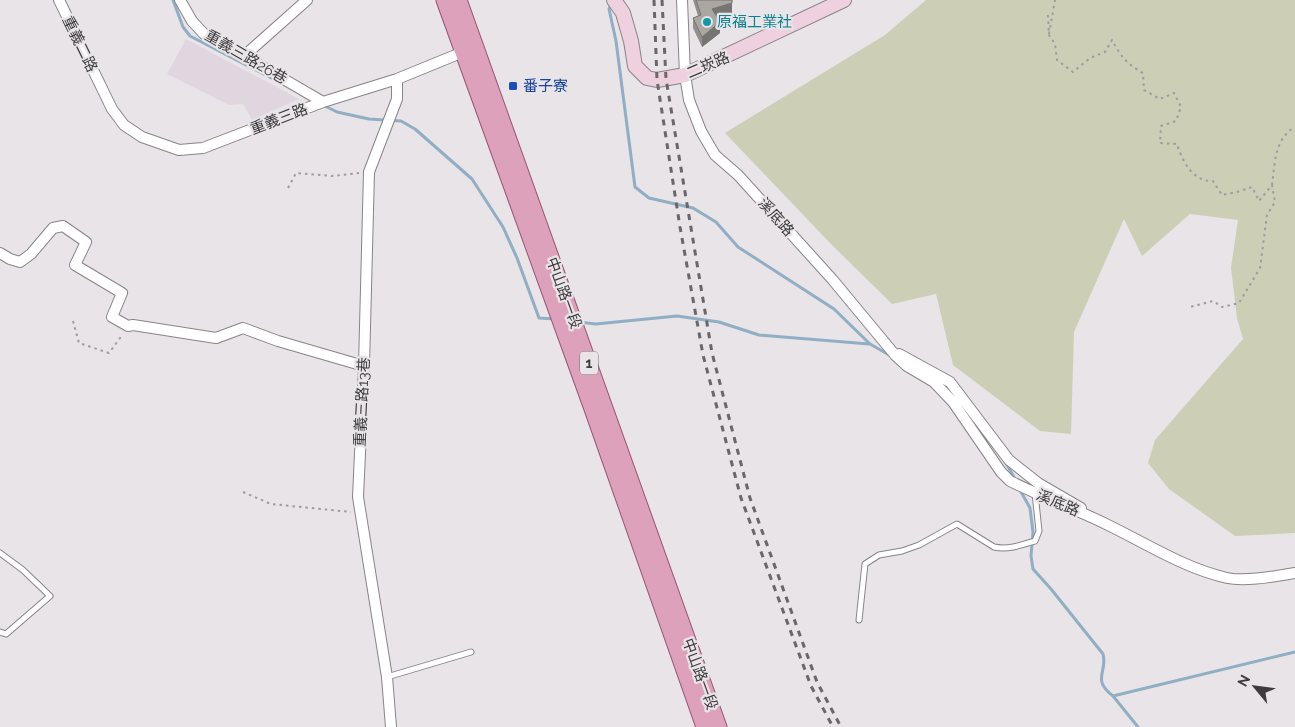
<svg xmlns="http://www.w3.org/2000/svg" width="1295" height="727" font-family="Raleway,'Noto Sans TC',sans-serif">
  <rect width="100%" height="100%" fill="#e8e4e8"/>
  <path fill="#e0d6df" d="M186,39L299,99L252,120L243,104L229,105L167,74Z"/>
  <path fill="#cccfb6" d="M926,0H1295V533L1235,536L1169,489L1148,463L1155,440L1243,339L1237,318L1231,268L1238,220L1190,214L1142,256L1124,219L1074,332L1071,434L1040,431L953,365L936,294L892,304L830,243L725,133L885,35Z"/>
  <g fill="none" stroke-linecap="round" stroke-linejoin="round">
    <path stroke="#90aec4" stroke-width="3" d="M173,0L183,27L190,36L279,82
      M612,3L609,9L616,41L635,187L649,198L693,208L716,222L738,247L834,309L870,344L891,356
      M323,105L337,112L369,119L401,121L415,129L472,179L503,227L517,258L539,318L555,319
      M578,322L596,324L677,316L719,322L759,335L869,344
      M1006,463L1015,479
      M1020,490L1030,508L1033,532L1031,556L1033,569L1051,589L1103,654C1108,672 1091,679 1113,696L1295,652
      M1113,696L1138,727"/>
    <g stroke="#888488" stroke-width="7">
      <path id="lane" d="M0,553L23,570L50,596L6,634L0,632
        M859,620L865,564L879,555L902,551L919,545L957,524L994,547C1008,550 1022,545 1035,541L1039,531L1035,493
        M387,677L471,652"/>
    </g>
    <g stroke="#888488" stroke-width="12">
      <path id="street" d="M59,0L112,109L124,125L142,137L179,150L203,148L323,102L397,79L468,50
        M180,0L192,21L204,34L244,56L323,102
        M682,0L685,75L689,100L701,131L715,155L738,175L832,279L895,355L907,366L934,382L953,402L1001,472L1010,481C1042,497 1076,509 1108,525C1147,544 1184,568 1227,578C1246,582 1276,576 1295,573
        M244,56L307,0
        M0,253L10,259L20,262L31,254L53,228L63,226L86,242L75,265L122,293L112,317L128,326L133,325L216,338L243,328L278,341L364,366
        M899,354L950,382L1009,460L1038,483L1081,508
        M391,727L387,677L358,497L364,366L369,172L397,99V79"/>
    </g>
    <g stroke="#888488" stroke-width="16">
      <path id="secondary" d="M614,0L623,13L631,41L635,66L647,78L657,80L685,75L844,0"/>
    </g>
    <g stroke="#975573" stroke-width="17">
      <path id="primary" d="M444,0L591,406L704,727
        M459,0L719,727"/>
    </g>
    <path stroke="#9f9b9e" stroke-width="2" stroke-dasharray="2.5 4" stroke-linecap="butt" d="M1048,15L1049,35L1055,44L1057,60L1073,72L1090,58L1105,52L1112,40C1121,57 1127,64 1143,73L1144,90L1160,99L1174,93L1181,107L1176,121L1161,126L1160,143L1177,144C1182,161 1193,182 1213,181L1222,195L1237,192L1252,187L1259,201L1272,185L1275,202L1267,215L1260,268L1239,303L1222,307L1213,301L1190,307
      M1049,34L1055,0
      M1272,185C1275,164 1274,139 1295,127
      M288,188L296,173L332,176L359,173
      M73,321L79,343L109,353L123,334
      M243,492L271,504L351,512"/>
    <use href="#lane" stroke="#fff" stroke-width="5"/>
    <use href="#street" stroke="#fff" stroke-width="10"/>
    <use href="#secondary" stroke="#eed0de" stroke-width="14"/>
    <use href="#primary" stroke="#dda1bc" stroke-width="15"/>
    <path stroke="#696769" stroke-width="3" stroke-dasharray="6 6" stroke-linecap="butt" d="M654,0L657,80L680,227L703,355L741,498L811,686L833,727
      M662,0L666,79L712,353L750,498L817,682L841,727"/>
  </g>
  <path fill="#92908c" d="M693,0H733L732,1V14L718,18L720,33L702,47L693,28V18L698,16Z"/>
  <path fill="#777572" d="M732,3V14L712,19V9Z
    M720,22V33L702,47V37Z"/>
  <path fill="#aaa7a3" stroke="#777572" d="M696,0H732V3L712,9L720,22L702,37L693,18L701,15Z"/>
  <circle fill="#0f9aa8" stroke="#e8e4e8" stroke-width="2" cx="707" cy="22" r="5"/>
  <rect fill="#1a4fb4" stroke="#e8e4e8" stroke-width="2" x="508" y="81" width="10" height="10" rx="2.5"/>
  <g text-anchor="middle" stroke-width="4.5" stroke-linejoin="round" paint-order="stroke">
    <rect fill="#e8e4e8" stroke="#706e70" stroke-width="1" x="580" y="351.5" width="18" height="23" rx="4"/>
    <g font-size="14" font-weight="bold" fill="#3d3b3c">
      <text x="589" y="368">1</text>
    </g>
    <g font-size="15" fill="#0d838f" stroke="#e8e4e8" text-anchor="start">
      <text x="717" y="27">原福工業社</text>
    </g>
    <g font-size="15" fill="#3d3b3c" stroke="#e8e4e8">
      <text transform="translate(80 44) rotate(64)" y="5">重義二路</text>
      <text transform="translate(246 57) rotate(30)" y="5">重義三路26巷</text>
      <text transform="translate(708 65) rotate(-23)" y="5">二崁路</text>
      <text transform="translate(279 119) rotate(-21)" y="5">重義三路</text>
      <text transform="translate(776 217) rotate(48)" y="5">溪底路</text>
      <text transform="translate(564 293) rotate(70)" y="5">中山路一段</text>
      <text transform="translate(362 402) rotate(-87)" y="5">重義三路13巷</text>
      <text transform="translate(1058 503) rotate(23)" y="5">溪底路</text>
      <text transform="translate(700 674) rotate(70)" y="5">中山路一段</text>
    </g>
    <g font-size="15" fill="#164399" stroke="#e8e4e8" text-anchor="start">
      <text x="523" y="91">番子寮</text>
    </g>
  </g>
  <g transform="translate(1255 687) rotate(299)" stroke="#e8e4e8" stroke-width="4" paint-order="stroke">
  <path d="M0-4L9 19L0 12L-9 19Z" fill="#3d3b3c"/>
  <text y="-8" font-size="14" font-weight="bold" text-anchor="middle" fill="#3d3b3c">N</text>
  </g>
</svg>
